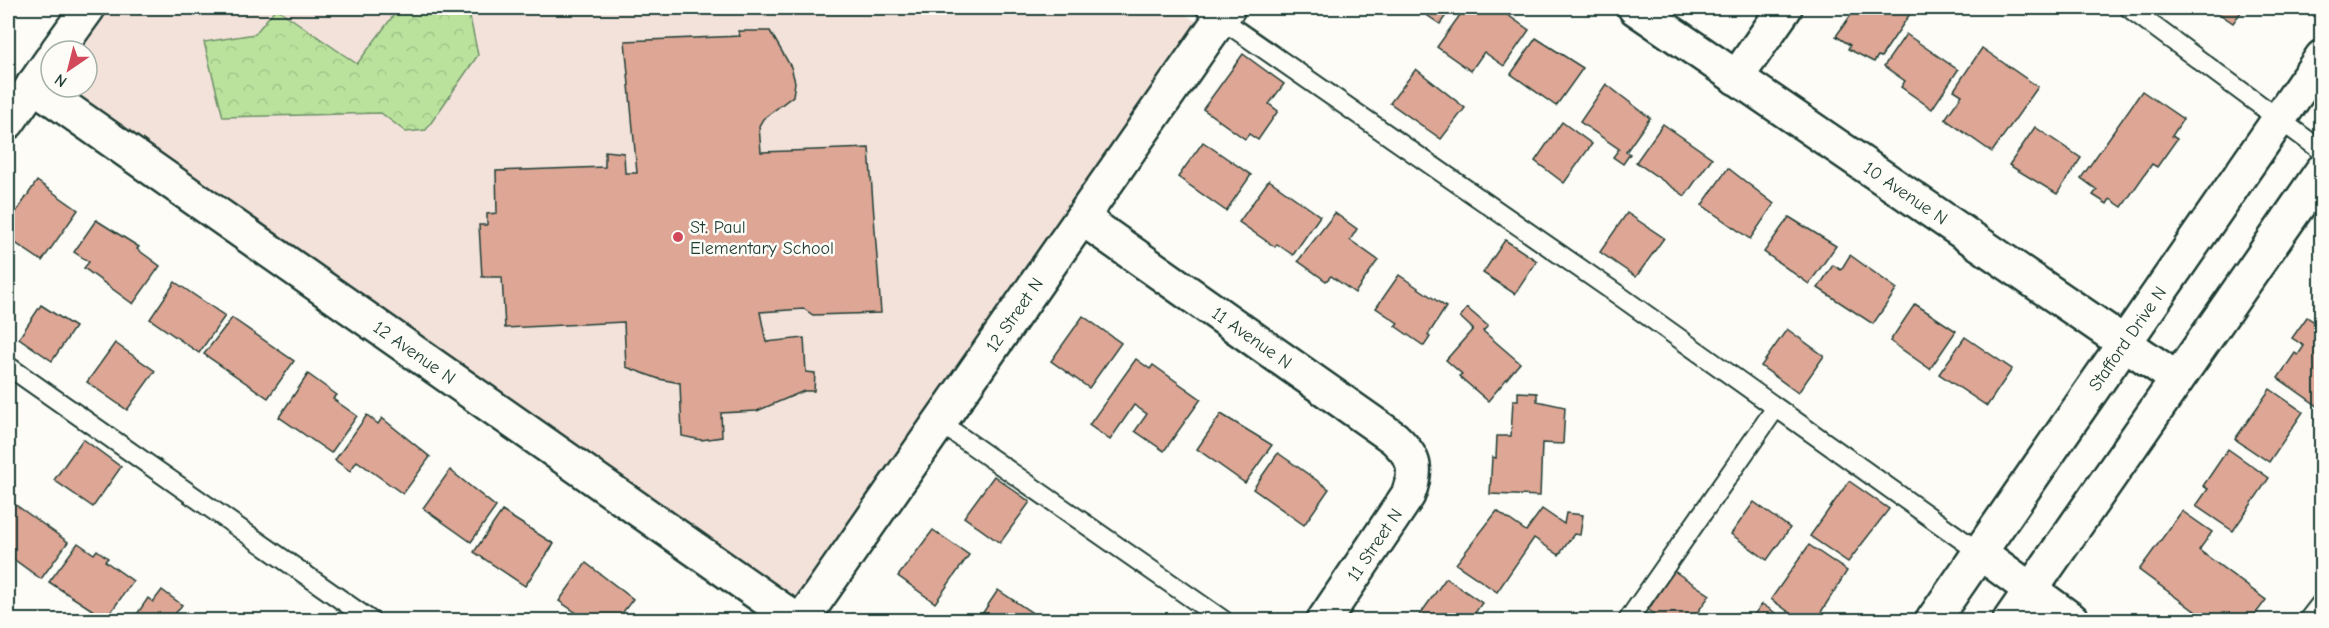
<svg xmlns="http://www.w3.org/2000/svg" width="2329" height="628" viewBox="0 0 2329 628" font-family="'Comic Neue',sans-serif">
  <defs>
    <pattern id="park-crowns" width="20" height="18" patternUnits="userSpaceOnUse" patternTransform="scale(1.5)"><rect width="20" height="18" fill="#bbe29d"/><path d="M2 6a3 3 0 1 1 6 0M12 15a3 3 0 1 1 6 0" fill="none" stroke="#a0c388"/></pattern>
  </defs>
  <rect width="100%" height="100%" fill="#fdfcf7"/>
  <filter id="ink" filterUnits="userSpaceOnUse"><feTurbulence type="fractalNoise" baseFrequency=".0167" numOctaves="2"/><feDisplacementMap in="SourceGraphic" scale="12" xChannelSelector="R" yChannelSelector="G"/><feConvolveMatrix kernelMatrix="1 2 1 2 8 2 1 2 1" color-interpolation-filters="sRGB"/></filter>
  <g filter="url(#ink)">
    <path fill="#f3e2da" d="M88,8H1176L1211,32L802,620L33,85L87,87V51H58Z"/>
    <path fill="url(#park-crowns)" stroke="#6d9068" stroke-width="1.5" d="M276,8L357,64L399,8H468L478,55L426,130L406,132L381,113L223,117L204,42L255,34Z"/>
    <g fill="#dda695" stroke="#1f3d34" stroke-width="1.5">
      <path d="M1416,8H1451L1440,24Z"/>
      <path d="M1465,8H1503L1502,11L1529,30L1504,66L1484,52L1471,71L1437,47Z"/>
      <path d="M1856,8H1914L1881,57L1878,56L1874,62L1848,49L1850,45L1836,36Z"/>
      <path d="M2211,8H2244L2233,23Z"/>
      <path d="M738,31H770L791,67L795,82L793,96L763,119L759,126L761,152L869,148L881,313L813,315L804,309L760,312L766,342L804,338L806,372L815,373L814,391H804L757,411L721,413L722,437L701,440L682,436L680,383L659,379L626,367L624,322L505,328L502,277H482L479,225H487V214L497,213L496,171L605,167V151L624,153L625,173H637L625,41L740,36Z"/>
      <path d="M1906,34L1958,70L1932,109L1901,87L1905,81L1884,66Z"/>
      <path d="M1536,38L1583,68L1556,106L1511,74Z"/>
      <path d="M1982,48L2038,87L1992,152L1945,119L1962,95L1954,90Z"/>
      <path d="M1243,54L1284,84L1269,104L1278,111L1258,140L1249,134L1245,139L1203,109Z"/>
      <path d="M1416,69L1465,108L1441,139L1390,103Z"/>
      <path d="M1606,84L1650,118L1626,152L1630,154L1623,164L1613,157L1619,149L1580,122Z"/>
      <path d="M2142,91L2183,119L2172,136L2177,139L2157,167L2152,164L2122,207L2110,199L2107,204L2093,195L2097,190L2081,178Z"/>
      <path d="M1562,122L1592,144L1564,183L1535,161Z"/>
      <path d="M1663,124L1712,158L1685,196L1636,162Z"/>
      <path d="M2035,127L2081,158L2057,194L2009,165Z"/>
      <path d="M1203,142L1251,175L1226,211L1178,177Z"/>
      <path d="M1728,168L1774,204L1750,239L1702,205Z"/>
      <path d="M1269,180L1320,216L1293,255L1277,244L1275,247L1239,222Z"/>
      <path d="M37,181L78,210L42,261L8,238V224Z"/>
      <path d="M1335,213L1357,229L1350,240L1378,260L1355,293L1331,276L1326,281L1298,261Z"/>
      <path d="M1627,213L1664,238L1636,277L1600,252Z"/>
      <path d="M1789,217L1836,246L1809,284L1764,252Z"/>
      <path d="M96,220L139,247L137,249L160,266L133,304L84,268L89,262L74,252Z"/>
      <path d="M1505,240L1537,261L1515,294L1483,273Z"/>
      <path d="M1850,255L1897,289L1873,324L1818,288L1833,265L1841,270Z"/>
      <path d="M1399,275L1446,307L1428,335L1430,337L1424,346L1395,326L1398,323L1376,308Z"/>
      <path d="M175,282L225,316L199,353L150,319Z"/>
      <path d="M2322,296V309L2315,305Z"/>
      <path d="M1915,304L1956,331L1930,369L1890,341Z"/>
      <path d="M41,305L75,327L52,361L19,338Z"/>
      <path d="M1467,308L1488,326L1483,331L1520,363L1488,401L1459,376L1462,374L1446,360L1473,329L1460,317Z"/>
      <path d="M1083,316L1121,343L1089,388L1051,361Z"/>
      <path d="M2307,317L2322,327V409L2278,378L2295,353L2298,355L2304,346L2292,338Z"/>
      <path d="M232,318L294,361L268,398L204,354Z"/>
      <path d="M1787,329L1824,356L1798,393L1761,366Z"/>
      <path d="M1965,337L2012,369L1987,406L1939,374Z"/>
      <path d="M115,343L155,371L127,410L87,382Z"/>
      <path d="M1136,359L1150,369L1153,365L1201,399L1164,451L1135,431L1147,414L1134,405L1110,440L1089,425Z"/>
      <path d="M308,374L337,395L333,399L357,416L331,453L279,417Z"/>
      <path d="M2270,389L2303,412L2269,462L2235,439Z"/>
      <path d="M1518,392L1537,393V401L1565,407L1563,444L1542,443L1540,496L1490,494L1492,457L1496,458L1497,436H1511L1513,400H1518Z"/>
      <path d="M1221,414L1272,445L1245,483L1197,449Z"/>
      <path d="M367,415L378,424L382,418L430,457L403,494L357,461L350,471L335,460Z"/>
      <path d="M83,439L121,467L93,507L54,480Z"/>
      <path d="M2228,449L2269,478L2233,531L2196,506L2208,489L2203,486Z"/>
      <path d="M1278,453L1329,489L1304,525L1253,489Z"/>
      <path d="M450,470L496,507L471,542L423,508Z"/>
      <path d="M994,476L1030,502L1000,543L964,517Z"/>
      <path d="M8,477L14,482L8,491Z"/>
      <path d="M1849,481L1889,509L1848,562L1810,536Z"/>
      <path d="M1754,502L1790,528L1767,560L1731,534Z"/>
      <path d="M13,503L68,542L41,579L8,555V511Z"/>
      <path d="M1542,509L1564,524L1566,513L1583,515L1580,535L1574,534L1559,555L1534,538L1497,592L1456,564L1497,511L1526,531Z"/>
      <path d="M502,511L554,544L525,586L474,552Z"/>
      <path d="M2182,511L2212,532L2199,550L2266,600L2251,620H2207L2139,570Z"/>
      <path d="M933,530L969,555L935,603L898,576Z"/>
      <path d="M78,543L94,554L97,550L108,558L105,561L133,581L106,619L49,582Z"/>
      <path d="M1809,545L1847,571L1816,620H1800L1771,599Z"/>
      <path d="M586,563L633,599L617,620H587L559,601Z"/>
      <path d="M1674,571L1710,595L1692,620H1664L1648,610Z"/>
      <path d="M1446,578L1482,603L1470,620H1416Z"/>
      <path d="M162,590L182,605L174,615L181,620H133L148,598L153,602Z"/>
      <path d="M998,590L1043,620H978Z"/>
      <path d="M1762,604L1786,620H1750Z"/>
      <path d="M647,613L658,620H642Z"/>
    </g>
    <g fill="none" stroke-linecap="round" stroke-linejoin="round">
      <defs>
        <g id="service">
          <path d="M1205,8L1617,294L1979,552"/>
          <path d="M2129,8L2322,151"/>
          <path d="M8,366L370,620"/>
          <path d="M939,422L1223,620"/>
          <path d="M1628,620L1775,409"/>
          <path d="M2308,620L2322,602"/>
        </g>
        <g id="minor">
          <path id="s1" d="M1635,8L2177,379"/>
          <path d="M57,51L88,8"/>
          <path d="M1736,78L1785,8"/>
          <path id="s2" d="M33,85L796,620"/>
          <path d="M8,122L51,60"/>
          <path id="s3" d="M1082,218L1394,438C1415,458 1418,468 1408,495L1324,620"/>
          <path d="M1979,552L2072,620"/>
          <path id="s4" d="M802,620L1228,8"/>
        </g>
        <g id="secondary">
          <path id="s5" d="M1933,620L2322,57"/>
          <path d="M2010,620L2322,171"/>
        </g>
      </defs>
      <use href="#service" stroke="#1f3d34" stroke-width="22"/>
      <use href="#minor" stroke="#1f3d34" stroke-width="38"/>
      <use href="#secondary" stroke="#1f3d34" stroke-width="38"/>
      <use href="#service" stroke="#fdfcf7" stroke-width="18"/>
      <use href="#minor" stroke="#fdfcf7" stroke-width="33"/>
      <use href="#secondary" stroke="#fdfcf7" stroke-width="33"/>
    </g>
  </g>
  <circle fill="#d1495b" stroke="#fdfcf7" stroke-width="2" cx="678" cy="237" r="6"/>
  <g text-anchor="middle" dominant-baseline="central" stroke-width="5" stroke-linejoin="round" paint-order="stroke">
    <g font-size="18" fill="#1f3d34" stroke="#fdfcf7">
      <text stroke="none"><textPath href="#s1" startOffset="328">10 Avenue N</textPath></text>
      <text stroke="none"><textPath href="#s4" startOffset="372">12 Street N</textPath></text>
      <text stroke="none"><textPath href="#s3" startOffset="208">11 Avenue N</textPath></text>
      <text stroke="none"><textPath href="#s5" startOffset="342">Stafford Drive N</textPath></text>
      <text stroke="none"><textPath href="#s2" startOffset="466">12 Avenue N</textPath></text>
      <text transform="translate(1375 545) rotate(-56)">11 Street N</text>
    </g>
    <g font-size="18" fill="#1f3d34" stroke="#fdfcf7" text-anchor="start">
      <text x="690" y="227">St. Paul<tspan x="690" dy="21">Elementary School</tspan></text>
    </g>
  </g>
  <rect width="2329" height="628" fill="none" stroke="#fdfcf7" stroke-width="30"/>
  <rect x="15" y="15" width="2299" height="598" fill="none" stroke="#1f3d34" stroke-width="2" filter="url(#ink)"/>
  <g transform="translate(69 69) rotate(215)"><circle r="28" fill="#fdfcf7" stroke="#a4b0a9" stroke-width="1.5"/>
  <path d="M0-4.5L10 22L0 15L-10 22Z" fill="#d1495b"/>
  <text y="-9" font-size="16" font-weight="bold" text-anchor="middle" fill="#1f3d34">N</text>
  </g>
</svg>
